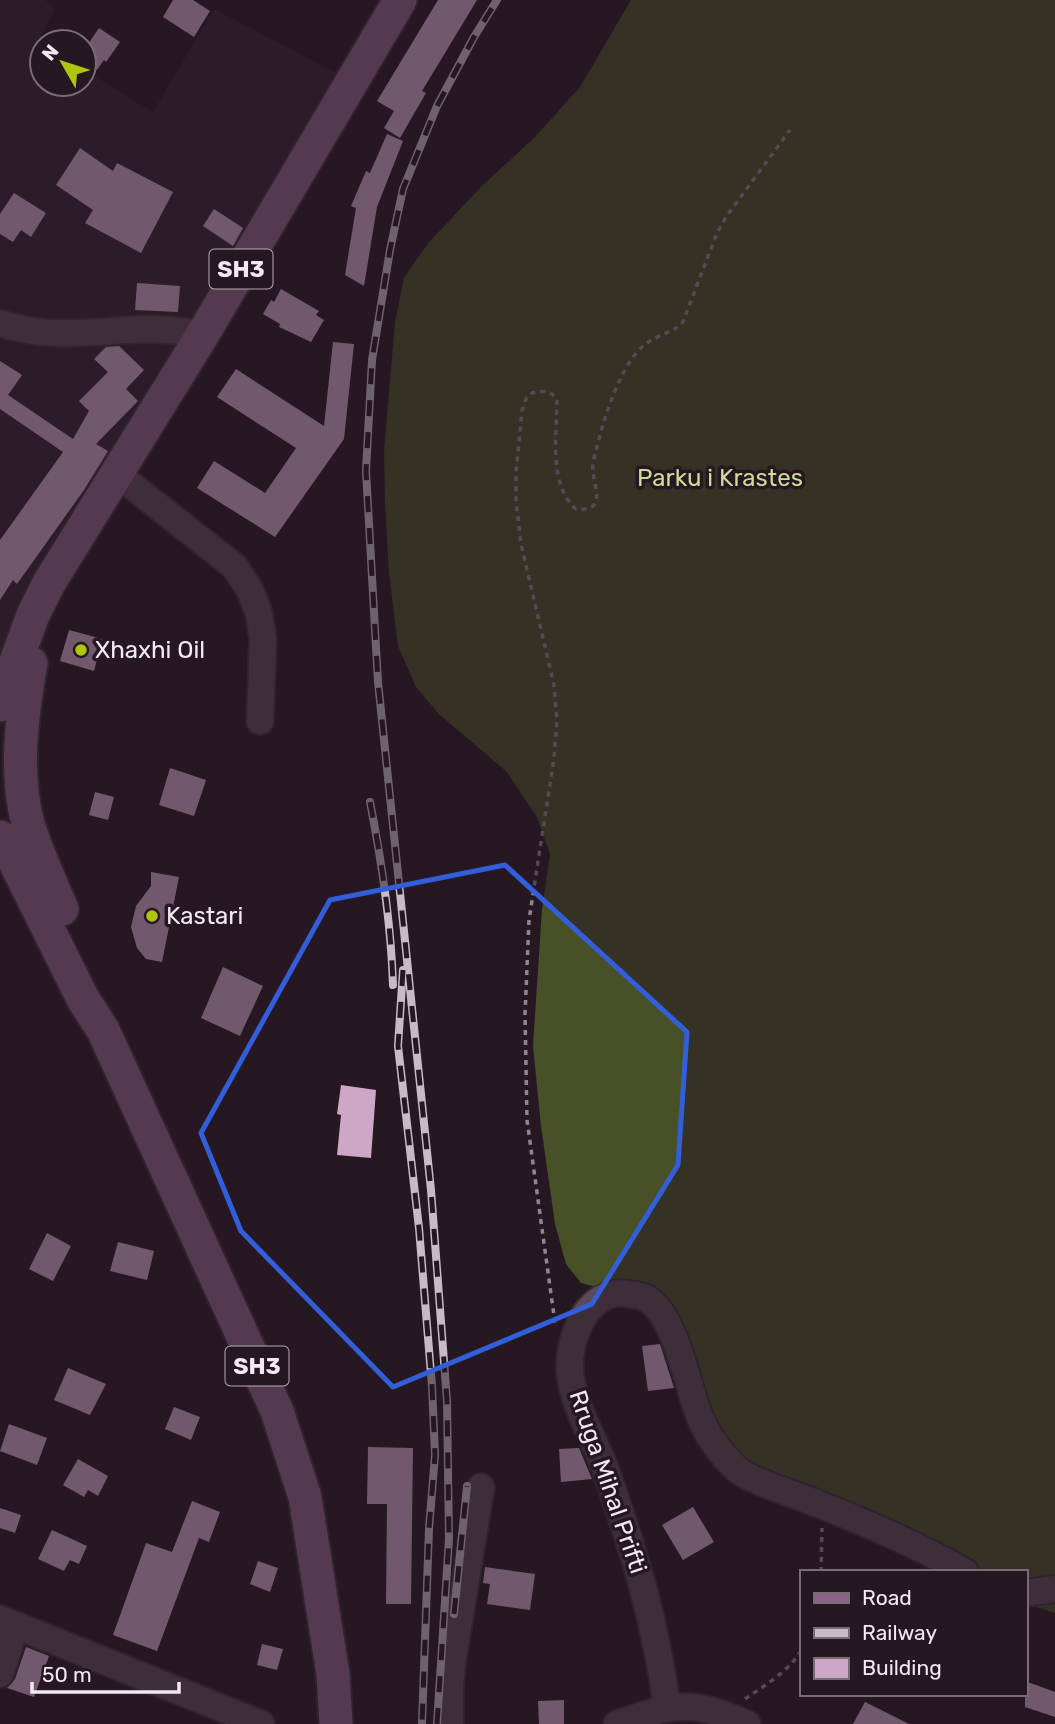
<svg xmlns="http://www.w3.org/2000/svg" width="1055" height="1724" viewBox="0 0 1055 1724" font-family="Rubik,sans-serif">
  <rect width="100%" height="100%" fill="#261823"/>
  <path fill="#332130" d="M0,0H45L55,9L38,42L42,44V84H84V70L153,112L214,9L342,76L0,658Z"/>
  <path fill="#485027" d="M631,0H1055V1613L1025,1603V1572H970L766,1481L718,1442L679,1322L600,1288L581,1283L566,1264L555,1224L541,1126L533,1046L542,909L550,854L537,817L507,772L439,714L416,687L398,646L389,573L385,502L384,452L395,322L404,278L429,242L483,185L535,137L580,87Z"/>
  <g fill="#cea7c7">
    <path d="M173,0H193L210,11L194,37L163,17Z"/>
    <path d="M438,0H477L422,91L426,93L400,138L384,128L394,111L377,101Z"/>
    <path d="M99,28L120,42L106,62L104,60L97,70L84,61V50Z"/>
    <path d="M387,134L403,141L377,207L364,286L345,275L356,208L351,206L366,171L370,173Z"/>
    <path d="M80,148L113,171L117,163L173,192L141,253L85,223L93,210L56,185Z"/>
    <path d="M14,193L46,213L31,237L21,230L13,242L0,234V214Z"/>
    <path d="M214,209L243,228L233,246L203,226Z"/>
    <path d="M137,283L180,286L178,312L135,310Z"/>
    <path d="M281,289L319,311L316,315L324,320L311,342L279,327L280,324L263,314L271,300L274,302Z"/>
    <path d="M333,342L354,344L344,439L275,537L197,488L214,461L265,493L296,448L217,397L236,369L324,426Z"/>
    <path d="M119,346L144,370L126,389L138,401L96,444L108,451L84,490L17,584L13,580L0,600V540L63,452L0,409V361L22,375L8,395L73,439L89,411L79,401L108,372L94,359L106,347Z"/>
    <path d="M69,630L102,639L94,671L60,661Z"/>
    <path d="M170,768L206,780L194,816L159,805Z"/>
    <path d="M95,792L114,797L108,820L89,815Z"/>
    <path d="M151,872L179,877L162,962L146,959L137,948L131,927L136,906L151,886Z"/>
    <path d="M223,967L263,986L240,1036L201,1018Z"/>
    <path d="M341,1085L376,1090L371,1158L337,1155L341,1115L337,1114Z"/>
    <path d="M47,1233L71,1246L53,1281L29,1269Z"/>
    <path d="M118,1242L154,1251L147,1280L110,1271Z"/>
    <path d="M660,1344L674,1388L648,1391L642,1346Z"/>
    <path d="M68,1368L106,1384L90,1415L54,1400Z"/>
    <path d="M174,1407L200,1417L191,1440L165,1429Z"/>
    <path d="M9,1424L47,1438L37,1465L0,1451Z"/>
    <path d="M368,1447L413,1448L411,1604H386L387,1504H367Z"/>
    <path d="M579,1448L592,1479L561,1482L559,1449Z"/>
    <path d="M78,1459L108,1476L98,1496L88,1490L84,1497L63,1485Z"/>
    <path d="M192,1501L220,1512L209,1542L199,1538L157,1651L113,1635L146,1543L172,1552Z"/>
    <path d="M693,1507L714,1542L683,1560L662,1525Z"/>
    <path d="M0,1508L21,1515L15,1533L0,1528Z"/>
    <path d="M52,1530L87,1546L79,1564L70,1560L64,1571L38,1559Z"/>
    <path d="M258,1561L278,1568L270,1592L250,1584Z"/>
    <path d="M485,1567L535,1574L530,1610L487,1604L490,1584L483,1583Z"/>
    <path d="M262,1644L283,1649L277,1670L257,1665Z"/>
    <path d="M26,1647L49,1656L34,1697L7,1688L15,1679Z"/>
    <path d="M1025,1681L1055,1692V1717L1025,1707Z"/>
    <path d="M564,1700V1724H539L538,1701Z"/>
    <path d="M865,1702L909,1724H853Z"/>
  </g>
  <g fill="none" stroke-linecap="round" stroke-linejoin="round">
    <defs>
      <g id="minor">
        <path d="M0,323C48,340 94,331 144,329C164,329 183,331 203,334"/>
        <path d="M117,474L234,566L250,590L259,614L263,639L260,721"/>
        <path d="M1025,1593L1055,1589"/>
        <path d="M0,1619L261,1724"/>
        <path d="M0,1674L16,1625"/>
        <path d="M667,1707C656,1623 634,1551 606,1471C595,1439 573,1407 570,1372C567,1339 588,1287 628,1294C632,1295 639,1295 644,1297C674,1311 686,1379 697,1409C705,1432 720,1454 738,1470C749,1480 799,1496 816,1503C867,1523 918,1545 965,1572"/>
        <path d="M450,1724V1686L453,1657L481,1487"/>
        <path d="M617,1724C675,1704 688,1698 747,1724"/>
      </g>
      <g id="major">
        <path d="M31,663C22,715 14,771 28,824C37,853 50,881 62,909"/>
        <path d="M0,705L33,615L49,583L203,334L400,0"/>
        <path d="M0,837L13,858L83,999L103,1030L277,1411L305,1497L333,1674L336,1724"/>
      </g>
    </defs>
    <use href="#minor" stroke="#3c323b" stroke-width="30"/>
    <use href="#major" stroke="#3c323b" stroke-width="37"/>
    <g stroke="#91868f" stroke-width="3.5" stroke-dasharray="5 5" stroke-linecap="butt">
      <path d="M555,1323L527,1120L525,1014L529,920L554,758L557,721L554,685L521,544L516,500V472L522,411L526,399L532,393C542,390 551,391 557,399C557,433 548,485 576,509C606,512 595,490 593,472C592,465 594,457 596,451C603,421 619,369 641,348C653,336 669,334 682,324L717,233L726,217L790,130"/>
      <path d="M821,1572L822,1528"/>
      <path d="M745,1699C765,1685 788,1672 801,1651"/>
    </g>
    <use href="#minor" stroke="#5b4b58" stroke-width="26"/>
    <use href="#major" stroke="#8d6287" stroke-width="33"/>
    <defs>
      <g id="rail">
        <path d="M370,802C382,863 391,923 393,985"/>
        <path d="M403,970L398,1046L419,1228L432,1386L435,1455L429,1529L422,1724"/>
        <path d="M454,1614L467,1486"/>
        <path d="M437,1724L449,1539L447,1401L431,1190L378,682L366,471L372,360L390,250L403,189L437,106L474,37L497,0"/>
      </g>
    </defs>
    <use href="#rail" stroke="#c6bcc4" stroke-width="8"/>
    <use href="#rail" stroke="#261823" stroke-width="5" stroke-dasharray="16" stroke-linecap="butt"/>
  </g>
  <path d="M0 0H1055V1724H0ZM505,865L687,1032L678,1165L592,1304L393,1387L241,1231L201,1133L330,900Z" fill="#261823" fill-opacity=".55" fill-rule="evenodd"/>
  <path fill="none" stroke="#325eda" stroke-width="5" stroke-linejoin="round" d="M505,865L687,1032L678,1165L592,1304L393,1387L241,1231L201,1133L330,900Z"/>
  <g fill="#adc60e" stroke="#261823" stroke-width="2.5">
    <circle cx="81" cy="650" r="7"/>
    <circle cx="152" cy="916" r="7"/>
  </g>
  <g text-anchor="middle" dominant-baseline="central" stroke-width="7" stroke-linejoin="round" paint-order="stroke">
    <g fill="#261823" stroke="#b6abb3" stroke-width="2">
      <rect x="209.5" y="249.5" width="63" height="39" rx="5"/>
      <rect x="225.5" y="1346.5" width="63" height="39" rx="5"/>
    </g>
    <g font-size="23" font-weight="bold" fill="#f3eaf1">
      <text x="241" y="269">SH3</text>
      <text x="257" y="1366">SH3</text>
    </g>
    <g font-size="24" fill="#cddc96" stroke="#261823">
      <text x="720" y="478">Parku i Krastes</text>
    </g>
    <g font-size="24" fill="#f3eaf1" stroke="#261823" text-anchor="start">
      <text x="95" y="650">Xhaxhi Oil</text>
      <text x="166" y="916">Kastari</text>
    </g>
    <g font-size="24" fill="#f3eaf1" stroke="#261823">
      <text transform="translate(608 1482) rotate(71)">Rruga Mihal Prifti</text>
    </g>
  </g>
  <rect x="800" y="1570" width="228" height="126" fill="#261823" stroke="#786c75" stroke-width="2"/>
  <rect x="814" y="1593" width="35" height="10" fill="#8d6287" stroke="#786c75" stroke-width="2"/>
  <text x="862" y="1605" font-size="21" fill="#f3eaf1">Road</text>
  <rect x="814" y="1628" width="35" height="10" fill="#c6bcc4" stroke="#786c75" stroke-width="2"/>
  <text x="862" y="1640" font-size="21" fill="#f3eaf1">Railway</text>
  <rect x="814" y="1658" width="35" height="21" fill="#cea7c7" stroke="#786c75" stroke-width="2"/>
  <text x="862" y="1675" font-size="21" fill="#f3eaf1">Building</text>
  <g transform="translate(63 63) rotate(309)"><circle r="33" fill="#261823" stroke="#786c75" stroke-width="2"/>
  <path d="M0-5L12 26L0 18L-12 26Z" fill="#adc60e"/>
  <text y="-10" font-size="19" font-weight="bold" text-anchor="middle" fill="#f3eaf1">N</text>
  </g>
  <path d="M32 1682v10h147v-10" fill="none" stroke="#f3eaf1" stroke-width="3.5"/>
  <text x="42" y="1682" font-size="21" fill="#f3eaf1" stroke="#261823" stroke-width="5" paint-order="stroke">50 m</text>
</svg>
